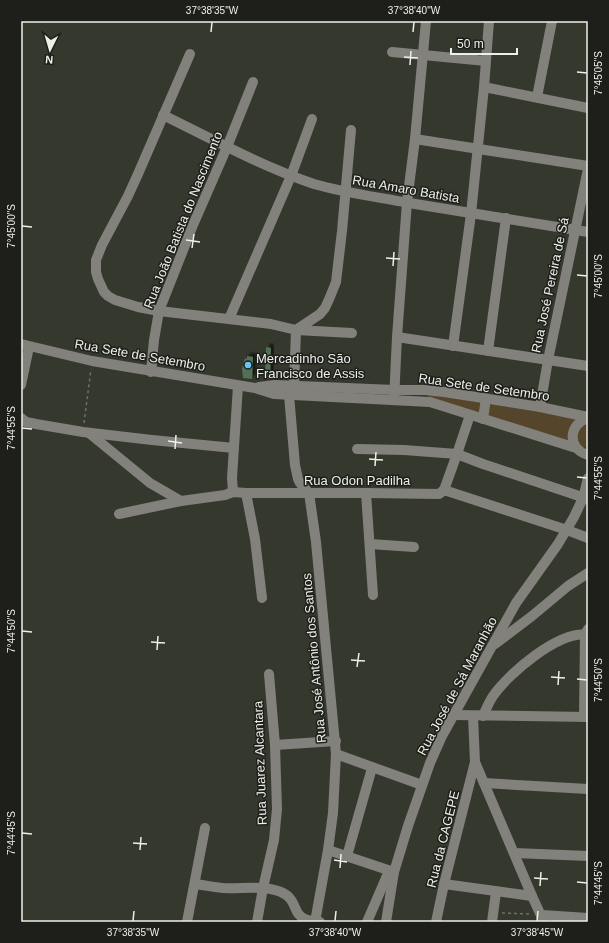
<svg xmlns="http://www.w3.org/2000/svg" width="609" height="943" viewBox="0 0 609 943" font-family="Arial,sans-serif">
  <defs>
    <filter id="shadow"><feDropShadow dx="3.5" dy="-3.5" stdDeviation="1" flood-color="#0009"/></filter>
  </defs>
  <rect width="100%" height="100%" fill="#35392d"/>
  <path fill="#55452b" d="M428,394L588,420V444L584,448L428,398Z"/>
  <g fill="#537054" filter="url(#shadow)">
    <path d="M266,347L271,348L270,379H265Z"/>
    <path d="M247,356L253,357L252,379L243,378L242,369L245,358L247,359Z"/>
  </g>
  <g fill="none" stroke-linecap="round" stroke-linejoin="round">
    <g stroke="#6d7166" stroke-width="1.5" stroke-dasharray="3 3" stroke-linecap="butt">
      <path d="M84,423L91,369"/>
      <path d="M502,913L530,914"/>
    </g>
    <g stroke="#82817b" stroke-width="10">
      <path d="M392,52L486,61"/>
      <path d="M190,54L138,174L128,196L102,245L96,260V272L98,279L104,292L108,296L115,300L138,307L159,311L271,324L296,330L352,333"/>
      <path d="M484,87L588,108"/>
      <path d="M537,97L552,21"/>
      <path d="M163,115C212,139 263,167 314,184C345,193 378,197 409,203C469,213 528,222 588,232"/>
      <path d="M415,139L588,166"/>
      <path d="M229,319L291,176L312,119"/>
      <path d="M397,337L588,366"/>
      <path d="M21,344L92,361L255,388L274,394L430,402L576,448"/>
      <path d="M453,346L471,214L484,87L489,21"/>
      <path d="M488,351L506,218"/>
      <path d="M151,372L154,340L159,311L193,225L227,147L253,82"/>
      <path d="M21,385L29,347"/>
      <path d="M294,386L296,330L320,314L325,308L330,297L336,282L342,231L351,130"/>
      <path d="M259,387L275,385L395,390H425L444,392L540,407L588,417"/>
      <path d="M289,395L295,465L298,479L300,483L309,493L316,542L336,754L333,813L328,850L315,922"/>
      <path d="M394,400L397,337L407,202L415,139L426,21"/>
      <path d="M540,407L548,360L588,169"/>
      <path d="M21,418L26,422L36,424L83,432L152,440L234,448"/>
      <path d="M588,418C568,424 567,449 588,455"/>
      <path d="M483,419L486,398"/>
      <path d="M89,433L150,483L181,501"/>
      <path d="M357,449L404,450L457,454L483,464L588,499"/>
      <path d="M444,490L457,454L470,415"/>
      <path d="M233,492L232,478L238,386"/>
      <path d="M246,493L255,539L262,598"/>
      <path d="M366,493L373,595"/>
      <path d="M119,514L181,501L225,495L233,492L246,493H366L439,494L444,490L567,530L588,538"/>
      <path d="M370,544L414,547"/>
      <path d="M495,644L532,616L568,586L588,573"/>
      <path d="M454,715L588,717"/>
      <path d="M473,716L475,762L532,896L544,922"/>
      <path d="M483,716C486,709 489,702 493,696C508,674 559,630 588,635"/>
      <path d="M584,717L585,634L588,629"/>
      <path d="M275,745L336,741"/>
      <path d="M336,754L422,785"/>
      <path d="M484,783L588,789"/>
      <path d="M328,850L394,872"/>
      <path d="M514,853L588,856"/>
      <path d="M347,856L372,768"/>
      <path d="M195,884C204,885 213,887 223,888C242,889 263,885 281,892C298,899 292,914 305,919C309,921 315,921 320,922"/>
      <path d="M444,884L532,896"/>
      <path d="M542,915L588,918"/>
      <path d="M187,922L205,828"/>
      <path d="M257,922L263,888L274,840L277,809L275,745L269,674"/>
      <path d="M367,922L389,871"/>
      <path d="M386,922L394,872L408,826L430,763L442,736L516,603L558,544L574,517L583,498L588,478"/>
      <path d="M436,922L444,884L475,762"/>
      <path d="M492,922L496,892"/>
    </g>
  </g>
  <path fill="none" stroke="#edefe8" stroke-width="1.5" d="M211,32L212,22M413,32L414,22M404,57L418,58M410,65L411,51M577,72L587,73M22,226L32,227M186,240L200,242M192,248L194,234M386,258L400,259M393,266L394,252M577,275L587,276M22,428L32,429M168,441L182,443M175,449L176,435M369,459L383,460M375,466L376,452M577,477L587,478M22,631L32,632M151,642L165,643M157,650L158,636M351,660L365,661M357,667L359,653M551,677L565,678M577,679L587,680M558,685L559,671M22,833L32,834M133,843L147,844M140,850L141,837M334,860L347,862M340,868L341,854M534,878L548,879M577,882L587,883M540,886L541,872M133,921L134,911M335,921L336,911M537,921L538,911"/>
  <circle fill="#6ec2f3" stroke="#1e1f1a" stroke-width="1.5" cx="248" cy="365" r="4"/>
  <g text-anchor="middle" dominant-baseline="central" stroke-width="3" stroke-linejoin="round" paint-order="stroke">
    <g font-size="13" fill="#edefe8" stroke="#1e1f1a">
      <text transform="translate(406 189) rotate(10)">Rua Amaro Batista</text>
      <text transform="translate(183 220) rotate(-68)">Rua João Batista do Nascimento</text>
      <text transform="translate(550 285) rotate(-78)">Rua José Pereira de Sá</text>
      <text transform="translate(140 355) rotate(10)">Rua Sete de Setembro</text>
      <text transform="translate(484 387) rotate(8)">Rua Sete de Setembro</text>
      <text x="357" y="480">Rua Odon Padilha</text>
      <text transform="translate(314 658) rotate(-95)">Rua José Antônio dos Santos</text>
      <text transform="translate(457 686) rotate(-62)">Rua José de Sá Maranhão</text>
      <text transform="translate(260 763) rotate(-92)">Rua Juarez Alcantara</text>
      <text transform="translate(443 839) rotate(-76)">Rua da CAGEPE</text>
    </g>
    <g font-size="13" fill="#edefe8" stroke="#1e1f1a" text-anchor="start">
      <text x="256" y="358">Mercadinho São<tspan x="256" dy="15">Francisco de Assis</tspan></text>
    </g>
  </g>
  <rect width="609" height="943" fill="none" stroke="#1e1f1a" stroke-width="44"/>
  <g transform="translate(50 50) rotate(185)" stroke="#1e1f1a" stroke-width="3" paint-order="stroke">
  <path d="M0-3L7 15L0 10L-7 15Z" fill="#edefe8"/>
  <text y="-6" font-size="11" font-weight="bold" text-anchor="middle" fill="#edefe8">N</text>
  </g>
  <path d="M451 48v6h66v-6" fill="none" stroke="#edefe8" stroke-width="2"/>
  <text x="457" y="48" font-size="12" fill="#edefe8" stroke="#1e1f1a" stroke-width="3" paint-order="stroke">50 m</text>
  <rect x="22" y="22" width="565" height="899" fill="none" stroke="#edefe8" stroke-width="1.5"/>
  <g font-size="10" text-anchor="middle" fill="#edefe8">
    <text x="212" y="14">37°38'35"W</text>
    <text x="414" y="14">37°38'40"W</text>
    <text transform="translate(598 73) rotate(-90)" y="4">7°45'05"S</text>
    <text transform="translate(11 226) rotate(-90)" y="4">7°45'00"S</text>
    <text transform="translate(598 276) rotate(-90)" y="4">7°45'00"S</text>
    <text transform="translate(11 428) rotate(-90)" y="4">7°44'55"S</text>
    <text transform="translate(598 478) rotate(-90)" y="4">7°44'55"S</text>
    <text transform="translate(11 631) rotate(-90)" y="4">7°44'50"S</text>
    <text transform="translate(598 680) rotate(-90)" y="4">7°44'50"S</text>
    <text transform="translate(11 833) rotate(-90)" y="4">7°44'45"S</text>
    <text transform="translate(598 883) rotate(-90)" y="4">7°44'45"S</text>
    <text x="133" y="936">37°38'35"W</text>
    <text x="335" y="936">37°38'40"W</text>
    <text x="537" y="936">37°38'45"W</text>
  </g>
</svg>
